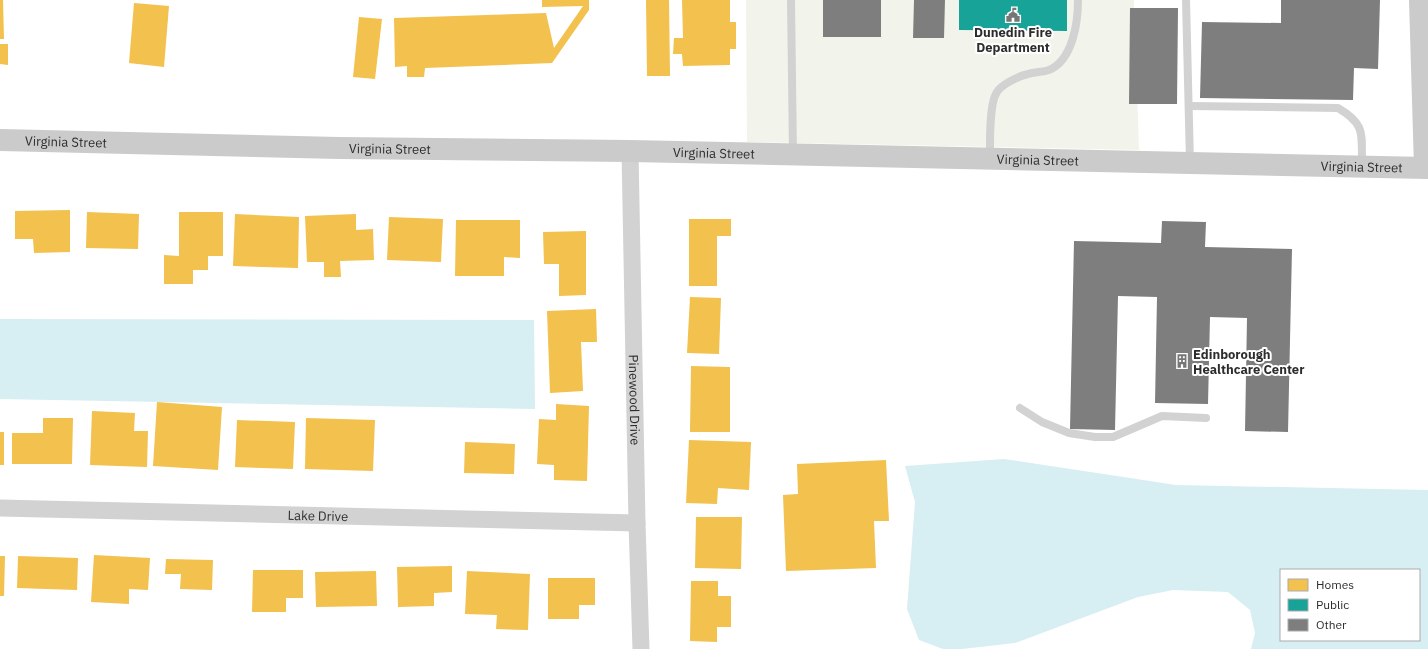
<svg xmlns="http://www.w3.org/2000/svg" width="1428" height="649" viewBox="0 0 1428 649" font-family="'IBM Plex Sans',sans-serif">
  <rect width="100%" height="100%" fill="#fff"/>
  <path fill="#f2f4eb" d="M746,0H1134L1139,150L747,142Z"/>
  <g fill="#d7eef2" fill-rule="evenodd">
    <path d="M0,319L534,320L535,409L0,399Z"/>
    <path d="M1004,459L1176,485L1428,490V649H1251L1255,633L1250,610L1228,592L1173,590L1138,597L1015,643L962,649H943L919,640L907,609L915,502L905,466ZM1281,570H1419V640H1281Z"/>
  </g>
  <g fill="#f2c14e">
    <path d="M0,0H3L4,39H0Z"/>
    <path d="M542,0H589V10L552,63L425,68L424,77H407V66L395,67L394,18L546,13L554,48L583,6L542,7Z"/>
    <path d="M646,0H669L670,76H647Z"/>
    <path d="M682,0H730V22H736V49H730V65L683,66L682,54H673L674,38H683Z"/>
    <path d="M134,3L169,6L164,67L129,63Z"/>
    <path d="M359,17L382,19L375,79L353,77Z"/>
    <path d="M0,44H8V65L0,64Z"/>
    <path d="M70,210V252L34,253L33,239H15V211Z"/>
    <path d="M87,212L139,214L138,249L86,248Z"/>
    <path d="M179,212H223V256H208V270H193V284H164V255L179,256Z"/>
    <path d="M235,214L299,217L298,268L233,266Z"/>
    <path d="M356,214V230L373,229L374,260L340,261L341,277H324V262H307L305,216Z"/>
    <path d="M389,217L443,219L441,262L387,260Z"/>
    <path d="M689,219H731V236H717V286H689Z"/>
    <path d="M456,220H520V258L504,257V276H455Z"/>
    <path d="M586,231V295L559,296V264H544L543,232Z"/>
    <path d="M690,297L721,298L719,354L687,353Z"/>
    <path d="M596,309L597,342H581L583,391L550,393L547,311Z"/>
    <path d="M691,366L730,367V432H690Z"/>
    <path d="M157,402L222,407L218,470L153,466Z"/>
    <path d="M556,404L589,406L587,481L554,480V465L537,464L539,419L556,420Z"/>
    <path d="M92,411L135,413L134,431H148L147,467L90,465Z"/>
    <path d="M43,418H73L72,464H12V433H43Z"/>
    <path d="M306,418L375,420L373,471L305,469Z"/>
    <path d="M237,420L295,422L293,469L235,467Z"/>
    <rect x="0" y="432" width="4" height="33"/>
    <path d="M689,440L751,442L749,490L718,488L717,504L686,503Z"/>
    <path d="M465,442L515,444L514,474L464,473Z"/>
    <path d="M886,460L889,521H874L876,568L786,571L783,495L798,494L797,464Z"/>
    <path d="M696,517H742L741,569L695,568Z"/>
    <path d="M94,555L150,558L148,590L129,589V604L91,602Z"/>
    <path d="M0,556H5L4,596H0Z"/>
    <path d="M18,556L78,558L77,590L17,588Z"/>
    <path d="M166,559L213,560L212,590L180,589L181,574H165Z"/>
    <path d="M452,566V592L434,593V606L398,607L397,567Z"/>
    <path d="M253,570H303V598H286V612H252Z"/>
    <path d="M376,571L377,606L316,607L315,572Z"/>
    <path d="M467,571L530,574L528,630L496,629L497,615L465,614Z"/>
    <path d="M548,578H595V605H579V619H548Z"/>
    <path d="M691,581H718V596H731V627H717V642L690,641Z"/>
  </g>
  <path fill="#17a398" d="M959,0H1067V31L959,30Z"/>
  <g fill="#7e7e7e">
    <rect x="823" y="0" width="58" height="37"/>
    <path d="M914,0H945L944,38H913Z"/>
    <path d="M1281,0H1380L1378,69L1354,68L1353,100L1200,98L1202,22L1281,23Z"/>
    <path d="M1130,8H1178L1177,104H1129Z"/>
    <path d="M1162,221L1206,222L1205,247L1292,249L1288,432L1245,431L1247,318L1210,317L1208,404L1155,403L1157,297L1118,296L1115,430L1070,429L1074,241L1161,243Z"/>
  </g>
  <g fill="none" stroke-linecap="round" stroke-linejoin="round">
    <g stroke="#d2d2d2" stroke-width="8">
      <path d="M791,0L793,155"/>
      <path d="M1186,0L1190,162"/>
      <path d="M1189,106L1338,108C1367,125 1361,135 1362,165"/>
      <path d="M990,158C990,143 989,103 997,92C1002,84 1019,76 1028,74C1035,72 1043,72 1049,70C1073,60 1078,22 1078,0"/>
      <path d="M1020,408L1042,422L1069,433L1095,437H1113L1162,416L1206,418"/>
    </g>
    <g stroke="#d2d2d2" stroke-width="17">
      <path id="s1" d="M630,151L637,523L641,649"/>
      <path id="s2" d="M0,508L637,523"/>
    </g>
    <g stroke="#cbcbcb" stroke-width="22">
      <path d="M1420,0L1425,168"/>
      <path id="s3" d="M0,140L339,148L630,151L1428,168"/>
    </g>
  </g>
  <defs>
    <symbol id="civic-bare" viewBox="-9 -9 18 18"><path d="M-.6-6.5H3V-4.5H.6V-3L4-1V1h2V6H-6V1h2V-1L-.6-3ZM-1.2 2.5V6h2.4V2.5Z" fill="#767676" stroke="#fff" stroke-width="2.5" paint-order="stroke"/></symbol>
    <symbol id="building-bare" viewBox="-9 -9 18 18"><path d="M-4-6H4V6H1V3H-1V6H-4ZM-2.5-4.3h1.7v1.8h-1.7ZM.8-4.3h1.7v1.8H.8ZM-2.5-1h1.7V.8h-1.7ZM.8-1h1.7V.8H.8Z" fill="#767676" stroke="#fff" stroke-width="2.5" paint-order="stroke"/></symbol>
  </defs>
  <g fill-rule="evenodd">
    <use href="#civic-bare" x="1003" y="5" width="20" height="20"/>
    <use href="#building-bare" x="1172" y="351" width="20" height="20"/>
  </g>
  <g text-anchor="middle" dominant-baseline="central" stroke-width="4" stroke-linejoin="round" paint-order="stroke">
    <g font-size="13" font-weight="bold" fill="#2d2d2d" stroke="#fff">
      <text x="1013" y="32">Dunedin Fire<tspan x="1013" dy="15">Department</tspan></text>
      <text x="1193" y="354" text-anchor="start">Edinborough<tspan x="1193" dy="15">Healthcare Center</tspan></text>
    </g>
    <g font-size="13" fill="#2d2d2d" stroke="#fff">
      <text stroke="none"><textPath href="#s3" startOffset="66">Virginia Street</textPath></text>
      <text stroke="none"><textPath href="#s3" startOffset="390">Virginia Street</textPath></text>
      <text stroke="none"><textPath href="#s3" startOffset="714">Virginia Street</textPath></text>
      <text stroke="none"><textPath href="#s3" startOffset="1038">Virginia Street</textPath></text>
      <text stroke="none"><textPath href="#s3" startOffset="1362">Virginia Street</textPath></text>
      <text stroke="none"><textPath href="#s1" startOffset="249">Pinewood Drive</textPath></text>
      <text stroke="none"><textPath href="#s2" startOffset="318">Lake Drive</textPath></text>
    </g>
  </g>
  <rect x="1280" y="569" width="140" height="72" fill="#ffffff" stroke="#ababab"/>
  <rect x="1288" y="579" width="20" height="12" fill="#f2c14e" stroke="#ababab"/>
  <text x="1316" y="589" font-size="12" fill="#2d2d2d">Homes</text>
  <rect x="1288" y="599" width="20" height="12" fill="#17a398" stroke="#ababab"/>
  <text x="1316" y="609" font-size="12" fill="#2d2d2d">Public</text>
  <rect x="1288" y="619" width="20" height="12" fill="#7e7e7e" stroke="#ababab"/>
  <text x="1316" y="629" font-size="12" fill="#2d2d2d">Other</text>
</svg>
